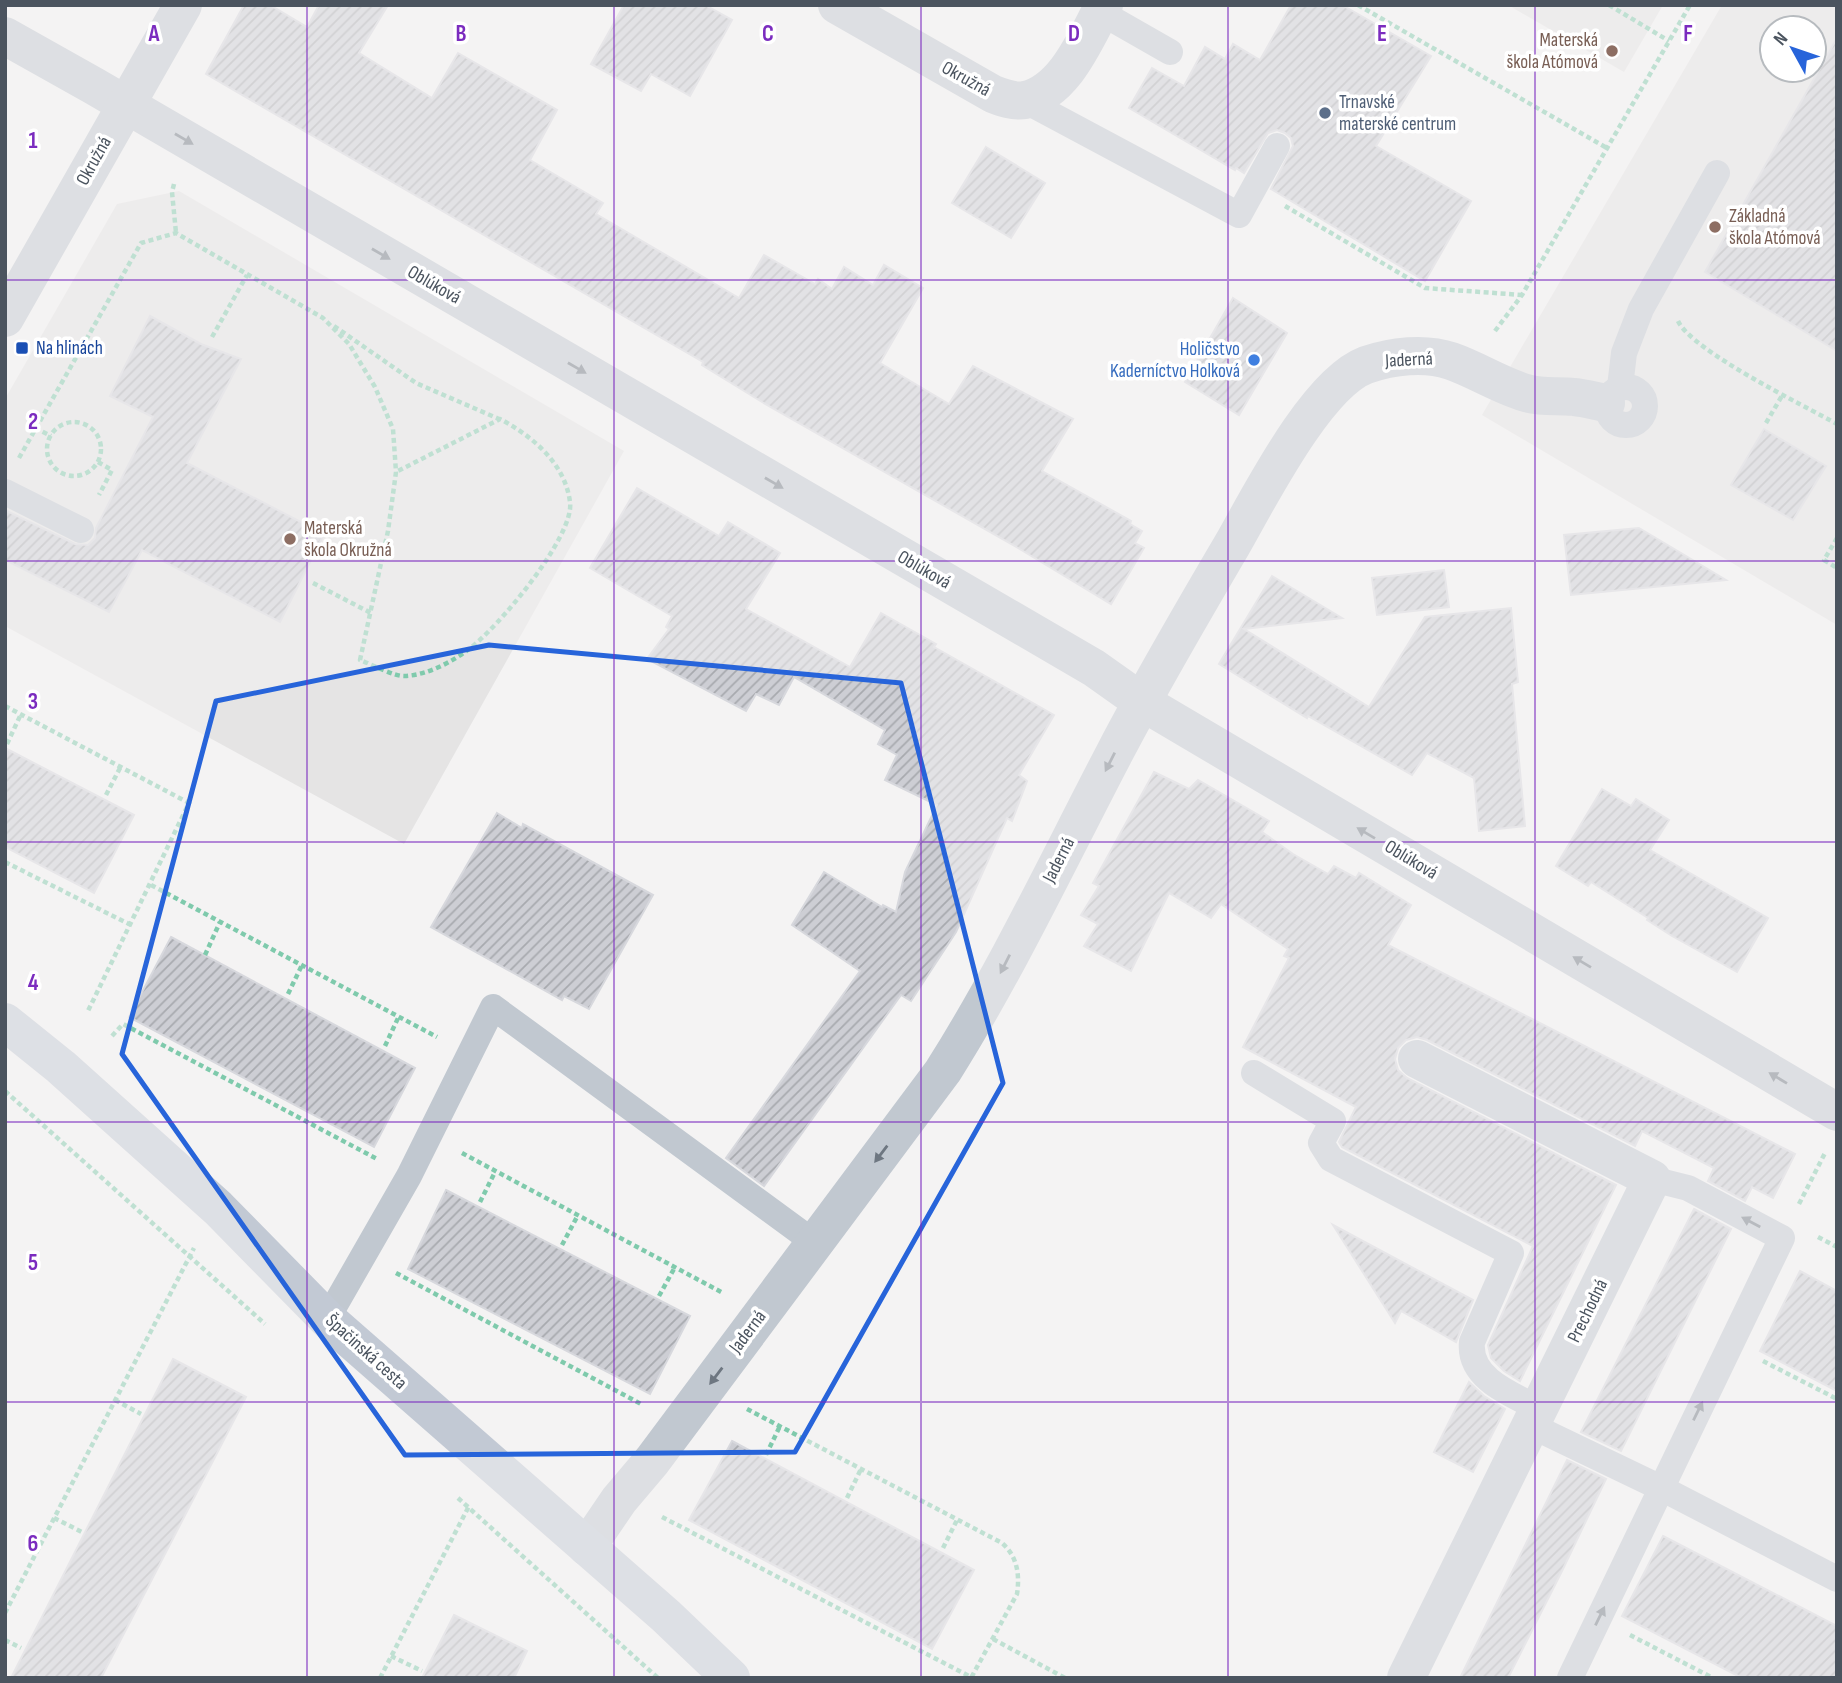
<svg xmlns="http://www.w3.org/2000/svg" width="1842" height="1683" viewBox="0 0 1842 1683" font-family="'Sofia Sans Condensed',sans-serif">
  <defs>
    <pattern id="building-hatch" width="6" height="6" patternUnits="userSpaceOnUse" patternTransform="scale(1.75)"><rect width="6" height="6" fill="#cdced4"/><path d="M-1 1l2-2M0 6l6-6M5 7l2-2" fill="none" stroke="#a8aaaf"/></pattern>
  </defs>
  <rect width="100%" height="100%" fill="#f4f3f3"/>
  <g fill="#e5e4e4" fill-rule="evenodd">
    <path d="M1508,5H1663L1624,72Z"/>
    <path d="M1722,5H1837V625L1482,415ZM1772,28H1814V70H1772Z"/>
    <path d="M179,191L624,451L404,844L5,626V399L117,204Z"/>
  </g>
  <g fill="url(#building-hatch)" stroke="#d7d8dd" stroke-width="2">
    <path d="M244,5H270L307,27L319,5H388L359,53L432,98L458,53L557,110L530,160L603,203L596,214L739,298L764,255L815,284L818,279L832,289L844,267L873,285L884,265L923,288L880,363L949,404L973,366L1073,419L1042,471L1131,521L1130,524L1142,531L1135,543L1144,548L1111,604L1018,548L762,402L702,365L703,362L206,74Z"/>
    <path d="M624,5H705L732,20L690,96L651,74L641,91L591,64Z"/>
    <path d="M1291,5H1342L1431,56L1376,146L1471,201L1425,281L1271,189L1293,146L1291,138L1285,133L1277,130L1268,133L1244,173L1236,168L1235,170L1129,108L1152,68L1184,86L1205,47L1225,59L1233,44L1260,60Z"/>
    <path d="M1837,38V351L1705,272Z"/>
    <path d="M986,147L1045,183L1011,238L952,203Z"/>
    <path d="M1233,298L1287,333L1239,415L1185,382Z"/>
    <path d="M150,316L201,344L241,359L187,463L324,534L280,622L142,550L109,612L5,560V510L75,544L88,545L95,538L96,528L153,417L110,396Z"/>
    <path d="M1764,429L1826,466L1793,520L1731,485Z"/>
    <path d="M637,488L719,536L728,522L780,553L746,609L850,667L881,613L936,644L934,647L1054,715L1019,775L1027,781L1012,821L1007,818L956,932L911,1001L901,995L764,1186L726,1158L860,971L792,925L824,872L882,907L883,905L896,912L905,872L937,805L885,780L897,755L878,744L885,730L794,677L779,705L756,694L746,711L647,659L669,629L666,627L672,616L590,568Z"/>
    <path d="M1639,528L1676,550L1726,580L1571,595L1564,535Z"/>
    <path d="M1444,570L1449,607L1377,615L1372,578Z"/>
    <path d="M1272,576L1342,618L1244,629L1369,707L1425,617L1511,608L1518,682L1512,684L1525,826L1479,831L1474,778L1427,753L1412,775L1308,716L1307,718L1219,664Z"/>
    <path d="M5,748L134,815L94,893L5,847Z"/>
    <path d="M1154,772L1189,789L1198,780L1269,821L1262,832L1293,854L1328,874L1334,866L1356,878L1359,873L1411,905L1388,945L1795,1154L1773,1198L1752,1187L1745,1201L1708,1181L1714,1168L1642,1131L1635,1146L1427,1040L1417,1037L1406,1040L1398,1048L1395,1059L1398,1070L1407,1078L1616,1185L1520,1381L1504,1371L1491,1358L1488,1345L1533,1246L1342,1147L1339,1142L1356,1107L1243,1047L1289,958L1284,956L1288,949L1221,904L1211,918L1169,893L1131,971L1084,946L1098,924L1081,915L1099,886L1093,883Z"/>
    <path d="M1602,789L1631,806L1636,799L1669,820L1650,850L1768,918L1737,972L1672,936L1647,920L1648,918L1591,882L1588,886L1556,866Z"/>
    <path d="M497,813L522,828L523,824L653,895L589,1009L564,996L562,1000L431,927Z"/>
    <path d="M171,937L415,1068L374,1147L129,1017Z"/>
    <path d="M446,1190L690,1316L650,1394L408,1269Z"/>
    <path d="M1694,1209L1731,1229L1621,1451L1581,1432Z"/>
    <path d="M1333,1225L1473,1300L1456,1342L1401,1311L1395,1323Z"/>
    <path d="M1800,1271L1837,1291V1391L1760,1351Z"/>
    <path d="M173,1359L246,1397L101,1678H11Z"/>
    <path d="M1469,1382L1484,1396L1505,1409L1473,1472L1434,1452Z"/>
    <path d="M732,1441L974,1570L932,1649L689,1520Z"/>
    <path d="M1567,1460L1606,1479L1562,1571L1508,1678H1460Z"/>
    <path d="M1663,1536L1837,1626V1678H1742L1622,1616Z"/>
    <path d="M454,1615L527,1651L514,1678H422Z"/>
  </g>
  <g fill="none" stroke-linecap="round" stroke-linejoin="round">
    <g stroke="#7fcaac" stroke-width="4.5" stroke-dasharray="5 3.5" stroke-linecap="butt">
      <path d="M1358,5L1607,148"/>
      <path d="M1609,5L1669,41"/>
      <path d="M174,184L172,192L176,233"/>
      <path d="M1285,206L1425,288L1522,295"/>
      <path d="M1678,321C1692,351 1803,405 1837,424"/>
      <path d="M334,326L416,383L499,419"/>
      <path d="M1495,331L1522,295L1690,5"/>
      <path d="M212,337L247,275"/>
      <circle cx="74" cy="449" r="27"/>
      <path d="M1766,423L1783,394"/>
      <path d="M35,428L51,436"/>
      <path d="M19,458L141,243L176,233L323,318L349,344L375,387L393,429L396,472L388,531L360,660C371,664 395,677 405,676C427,675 452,662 469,649C497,629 575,536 570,502C565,463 532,436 500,419L396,472"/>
      <path d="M98,462L112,470L99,495"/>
      <path d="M1837,538L1824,560L1837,568"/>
      <path d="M313,583L371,613"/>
      <path d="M5,706L189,803L87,1013"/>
      <path d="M7,744L21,714"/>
      <path d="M106,795L121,766"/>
      <path d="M5,862L131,925"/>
      <path d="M151,885L437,1037"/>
      <path d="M205,955L220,922"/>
      <path d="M288,994L302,965"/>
      <path d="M112,1036L123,1024L377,1159"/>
      <path d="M385,1046L399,1016"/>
      <path d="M5,1091L265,1324"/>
      <path d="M462,1153L723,1293"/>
      <path d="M480,1202L495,1172"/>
      <path d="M1799,1204L1825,1153"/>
      <path d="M1818,1237L1837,1247"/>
      <path d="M562,1245L578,1215"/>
      <path d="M396,1273L641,1404"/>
      <path d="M659,1296L675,1267"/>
      <path d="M1763,1361L1837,1399"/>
      <path d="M115,1400L141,1414"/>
      <path d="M747,1409L1002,1543C1017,1556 1020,1574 1017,1594L971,1678"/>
      <path d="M766,1455L780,1426"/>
      <path d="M458,1498L658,1678"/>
      <path d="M847,1498L861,1469"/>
      <path d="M662,1517L971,1677"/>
      <path d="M54,1518L82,1532"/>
      <path d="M943,1548L957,1520"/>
      <path d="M5,1613L194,1248"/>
      <path d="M1630,1635L1713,1678"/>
      <path d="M993,1639L1065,1678"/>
      <path d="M5,1640L21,1648"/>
      <path d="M391,1656L422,1671"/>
      <path d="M380,1678L469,1506"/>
    </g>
    <g stroke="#c1c8d0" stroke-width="26">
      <path d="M1100,12L1170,52"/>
      <path d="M1024,100L1239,215L1277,146"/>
      <circle cx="1626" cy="406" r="19"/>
      <path d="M1620,387L1624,353L1641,309L1717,173"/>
      <path d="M5,492L81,530"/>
      <path d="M1254,1073L1333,1121L1321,1143L1331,1159L1511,1253L1472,1342C1468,1379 1513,1395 1540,1409"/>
      <path d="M327,1319L409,1176L493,1007L815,1243"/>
      <path d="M1532,1426L1661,1488L1837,1579"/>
      <path d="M1570,1678L1782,1238L1688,1188L1652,1179"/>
    </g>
    <g stroke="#c1c8d0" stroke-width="38">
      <path d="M837,5L993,94C1003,98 1014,102 1025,100C1066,91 1086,37 1104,5"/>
      <path d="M5,36L94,86L1094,668L1142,702L1837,1112"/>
      <path d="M5,318L183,5"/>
      <path d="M587,1547L619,1500L652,1461L943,1071C1008,968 1059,859 1115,752C1152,681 1192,613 1232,545C1259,498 1316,384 1366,365C1392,356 1425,352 1451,361C1477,370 1499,385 1526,393C1542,398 1558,395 1574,397C1585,398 1595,401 1606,403"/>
      <path d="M1406,1678L1652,1179L1417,1059"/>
    </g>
    <path stroke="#c2c9d4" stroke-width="38" d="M5,1022L61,1067L218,1208L327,1319L666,1616L731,1678"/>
  </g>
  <defs><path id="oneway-solid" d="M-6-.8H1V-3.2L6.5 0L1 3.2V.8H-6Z" transform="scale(1.75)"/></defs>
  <g fill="#6e7781">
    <use href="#oneway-solid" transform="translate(184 139) rotate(30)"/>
    <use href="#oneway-solid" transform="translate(381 254) rotate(30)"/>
    <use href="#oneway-solid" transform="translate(577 368) rotate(30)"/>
    <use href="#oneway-solid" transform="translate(774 483) rotate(30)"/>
    <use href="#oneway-solid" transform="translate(1110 762) rotate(117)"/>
    <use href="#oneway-solid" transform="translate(1366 833) rotate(-149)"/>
    <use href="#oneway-solid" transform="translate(1582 962) rotate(-149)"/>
    <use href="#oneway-solid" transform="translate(1005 964) rotate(117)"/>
    <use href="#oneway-solid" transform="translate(1778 1078) rotate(-149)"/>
    <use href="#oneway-solid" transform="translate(881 1154) rotate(127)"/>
    <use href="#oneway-solid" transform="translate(1751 1222) rotate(-152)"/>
    <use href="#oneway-solid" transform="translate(716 1376) rotate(127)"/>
    <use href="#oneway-solid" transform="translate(1698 1411) rotate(-64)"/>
    <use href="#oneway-solid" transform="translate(1600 1616) rotate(-64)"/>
  </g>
  <path d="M0 0H1842V1683H0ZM489,645L901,683L1003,1083L795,1452L405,1455L122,1054L216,701Z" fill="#f4f3f3" fill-opacity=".55" fill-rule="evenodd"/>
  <path fill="none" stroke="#2764da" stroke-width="5" stroke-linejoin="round" d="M489,645L901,683L1003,1083L795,1452L405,1455L122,1054L216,701Z"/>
  <path fill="none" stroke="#7b2cbf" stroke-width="2" stroke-opacity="0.55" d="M307,5V1678M614,5V1678M921,5V1678M1228,5V1678M1535,5V1678M5,280H1837M5,561H1837M5,842H1837M5,1122H1837M5,1402H1837"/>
  <g fill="#8d6e63" stroke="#fff" stroke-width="2.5">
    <circle cx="1612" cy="51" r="7"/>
    <circle cx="1715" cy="227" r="7"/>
    <circle cx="290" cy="539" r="7"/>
  </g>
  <circle fill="#5c6f8a" stroke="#fff" stroke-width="2.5" cx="1325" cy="113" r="7"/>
  <rect fill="#1a4fb4" stroke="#fff" stroke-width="2.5" x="15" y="341" width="14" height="14" rx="3.5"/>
  <circle fill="#3f7fe0" stroke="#fff" stroke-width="2.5" cx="1254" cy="360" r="7"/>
  <g text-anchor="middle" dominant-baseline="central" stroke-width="7" stroke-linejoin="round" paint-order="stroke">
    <g font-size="19" fill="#785e54" stroke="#fff" text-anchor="start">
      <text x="1598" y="40" text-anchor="end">Materská<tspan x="1598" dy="22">škola Atómová</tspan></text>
      <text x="1729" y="216">Základná<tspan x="1729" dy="22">škola Atómová</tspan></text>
      <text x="304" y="528">Materská<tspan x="304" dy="22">škola Okružná</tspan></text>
    </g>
    <g font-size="19" fill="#4b545f" stroke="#fff">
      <text transform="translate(966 79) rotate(29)">Okružná</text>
      <text transform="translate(94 161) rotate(-61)">Okružná</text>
      <text transform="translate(434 285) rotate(30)">Oblúková</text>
      <text transform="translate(1409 360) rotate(-3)">Jaderná</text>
      <text transform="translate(924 570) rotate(30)">Oblúková</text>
      <text transform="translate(1059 860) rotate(-63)">Jaderná</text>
      <text transform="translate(1411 860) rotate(31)">Oblúková</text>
      <text transform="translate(1588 1311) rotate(-64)">Prechodná</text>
      <text transform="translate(748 1332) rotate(-53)">Jaderná</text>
      <text transform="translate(366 1352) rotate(42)">Špačinská cesta</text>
    </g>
    <g font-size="19" fill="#4e5e75" stroke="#fff" text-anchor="start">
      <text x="1339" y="102">Trnavské<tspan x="1339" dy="22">materské centrum</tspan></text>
    </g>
    <g font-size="19" fill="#164399" stroke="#fff" text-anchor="start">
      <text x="36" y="348">Na hlinách</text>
    </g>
    <g font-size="19" fill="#366cbe" stroke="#fff" text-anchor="end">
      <text x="1240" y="349">Holičstvo<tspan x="1240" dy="22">Kaderníctvo Holková</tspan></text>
    </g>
  </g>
  <g font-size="23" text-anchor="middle" font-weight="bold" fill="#7b2cbf" stroke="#fff" stroke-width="7" stroke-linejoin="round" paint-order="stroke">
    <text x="154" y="41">A</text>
    <text x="461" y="41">B</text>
    <text x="768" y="41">C</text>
    <text x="1074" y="41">D</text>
    <text x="1382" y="41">E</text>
    <text x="1688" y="41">F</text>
    <text x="33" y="148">1</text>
    <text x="33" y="429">2</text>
    <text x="33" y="709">3</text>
    <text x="33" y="990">4</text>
    <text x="33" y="1270">5</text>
    <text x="33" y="1551">6</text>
  </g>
  <rect width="1842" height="1683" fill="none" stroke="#4b545f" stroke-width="14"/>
  <g transform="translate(1793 49) rotate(310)"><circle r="33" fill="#ffffff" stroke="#b7bbbf" stroke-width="2"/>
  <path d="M0-5L12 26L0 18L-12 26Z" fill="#2764da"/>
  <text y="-10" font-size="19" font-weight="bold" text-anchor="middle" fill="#4b545f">N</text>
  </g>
</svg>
